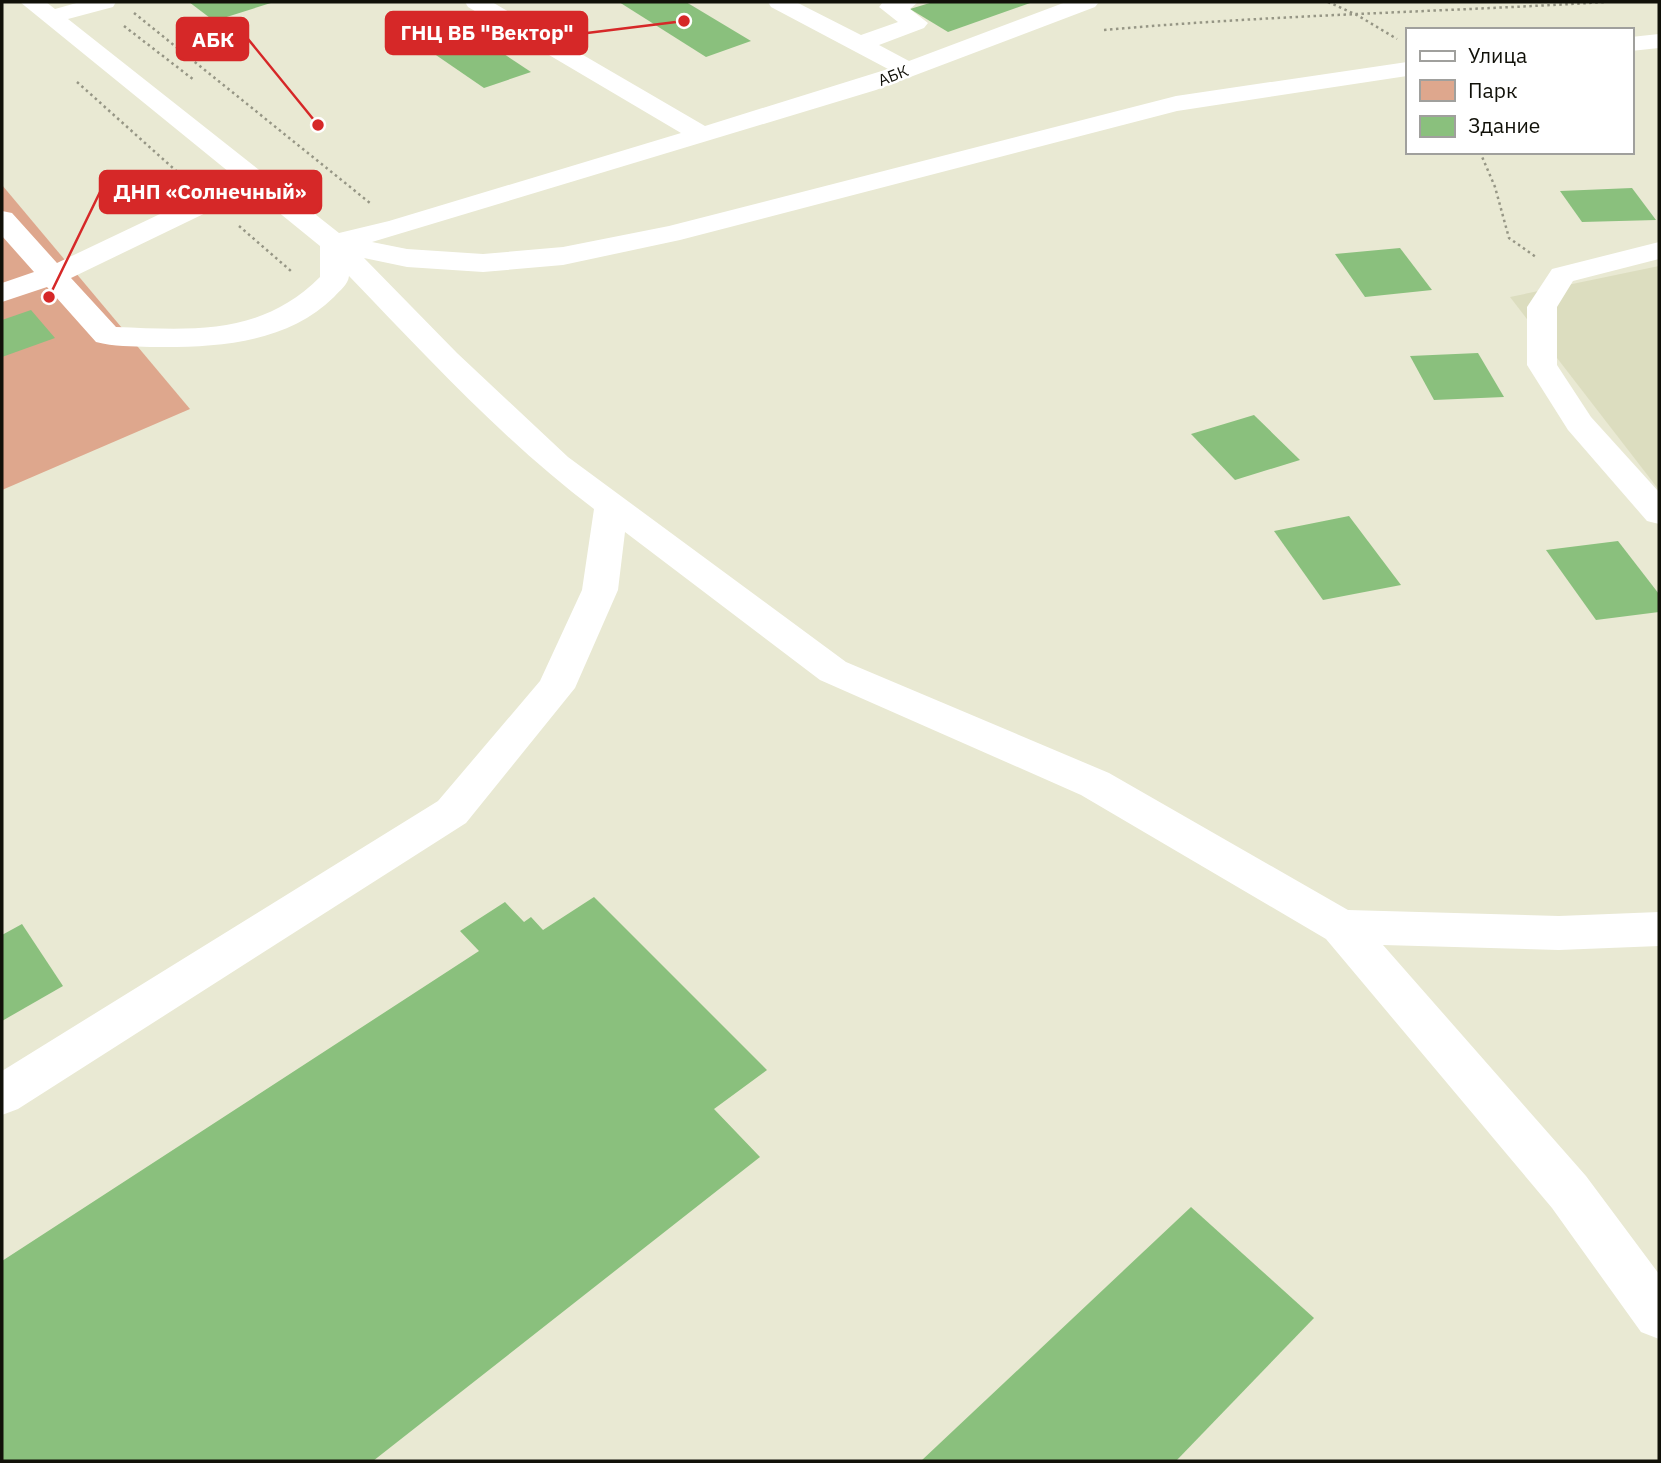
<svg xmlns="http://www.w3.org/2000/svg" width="1661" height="1463" viewBox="0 0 1661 1463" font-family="'IBM Plex Sans',sans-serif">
  <rect width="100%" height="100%" fill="#e9e9d3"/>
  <path fill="#dcddbf" d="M1659,266V490L1510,297Z"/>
  <path fill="#dea78d" d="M2,185L190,409L2,490Z"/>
  <g fill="#8ac07d">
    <path d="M189,2H274L214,21Z"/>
    <path d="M619,2H686L751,41L706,57Z"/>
    <path d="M933,2H1033L948,32L910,9Z"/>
    <path d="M444,14L531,72L484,88L398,29Z"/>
    <path d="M1632,188L1656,220L1582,222L1560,191Z"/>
    <path d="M1400,248L1432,290L1365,297L1335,254Z"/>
    <path d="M31,310L55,338L2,357V320Z"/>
    <path d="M1478,353L1504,397L1434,400L1410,356Z"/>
    <path d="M1254,415L1300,460L1235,480L1191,434Z"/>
    <path d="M1349,516L1401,585L1323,600L1274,531Z"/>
    <path d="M1618,541L1659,594V612L1596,620L1546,550Z"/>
    <path d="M594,897L767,1070L714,1109L760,1157L373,1461H2V1261L479,951L460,931L505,902L524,922L531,917L543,930Z"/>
    <path d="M22,924L63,986L2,1021V935Z"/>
    <path d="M1191,1207L1314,1318L1176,1461H921Z"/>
  </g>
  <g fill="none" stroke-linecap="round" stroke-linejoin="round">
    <g stroke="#969685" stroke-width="2.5" stroke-dasharray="2.5 3.5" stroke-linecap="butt">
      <path d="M1328,2L1357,15L1397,39"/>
      <path d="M134,13L370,203"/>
      <path d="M124,26L194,80"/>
      <path d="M1104,30C1271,15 1439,12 1606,2"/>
      <path d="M77,82L183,177"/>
      <path d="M1480,152L1495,187L1509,238L1536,257"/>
      <path d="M239,226L291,271"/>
    </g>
    <g fill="#fff" fill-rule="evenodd">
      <path d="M20,2H46L55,9L80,2H116L113,7L68,19L339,233L389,221L681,133L468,7L465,2H492L705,126L888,69L771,7L768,2H796L861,35L898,22L879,7L883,2H918L910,9L928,23L924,28L879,45L909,61L1066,2H1099L1095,7L876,90L372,242L407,249L483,254L563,247L669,226L1176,96L1407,62V76L1177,111L680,240L563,265L483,272L407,267L364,258L457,353L568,457L846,662L1109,773L1348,910L1559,916L1659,912V946L1559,950L1383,945L1586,1176L1659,1274V1339L1641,1332L1552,1208L1326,939L1081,795L820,680L625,532L618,590L575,688L466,823L18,1109L2,1115V1071L438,801L540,681L582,590L594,509C504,441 427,357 349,276C348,285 340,290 334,297C287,344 214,348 150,347C132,346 114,347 96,342L47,287L2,302V283L34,272L2,236V211L12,213L57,263L200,195L245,185ZM261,198L320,246V277C261,336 193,330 116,327L71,278L218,207Z"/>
      <path d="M1659,34V48L1631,51V37Z"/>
      <path d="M1659,242V259L1573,281L1557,307V365L1591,417L1659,492V524L1647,521L1568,430L1527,365V307L1552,269Z"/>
    </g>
  </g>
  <g text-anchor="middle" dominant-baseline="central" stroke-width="5" stroke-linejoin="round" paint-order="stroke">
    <g font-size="16" fill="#111109" stroke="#fff">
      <text transform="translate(893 75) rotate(-21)">АБК</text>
    </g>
  </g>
  <path fill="none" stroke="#d62828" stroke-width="2.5" d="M684 21L587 33M318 125L248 39M49 297L100 192"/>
  <g fill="#d62828" stroke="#fff" stroke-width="2.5">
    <circle cx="684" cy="21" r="7"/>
    <circle cx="318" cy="125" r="7"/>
    <circle cx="49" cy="297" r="7"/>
  </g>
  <g fill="#d62828" stroke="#d62828" stroke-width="2.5">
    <rect x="386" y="12" width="201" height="42" rx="7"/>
    <rect x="177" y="18" width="71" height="42" rx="7"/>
    <rect x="100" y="171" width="221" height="42" rx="7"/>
  </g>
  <g font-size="21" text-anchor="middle" font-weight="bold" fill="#fff">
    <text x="487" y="40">ГНЦ ВБ "Вектор"</text>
    <text x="213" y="47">АБК</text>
    <text x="210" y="199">ДНП «Солнечный»</text>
  </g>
  <rect width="1661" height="1463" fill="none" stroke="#111109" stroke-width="7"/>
  <rect x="1406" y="28" width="228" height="126" fill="#ffffff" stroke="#a0a09d" stroke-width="2"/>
  <rect x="1420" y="51" width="35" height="10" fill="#ffffff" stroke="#a0a09d" stroke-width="2"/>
  <text x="1468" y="63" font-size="21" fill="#111109">Улица</text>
  <rect x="1420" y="80" width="35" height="21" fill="#dea78d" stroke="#a0a09d" stroke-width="2"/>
  <text x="1468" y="98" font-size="21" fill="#111109">Парк</text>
  <rect x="1420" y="116" width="35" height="21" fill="#8ac07d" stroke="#a0a09d" stroke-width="2"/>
  <text x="1468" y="133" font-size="21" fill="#111109">Здание</text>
</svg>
